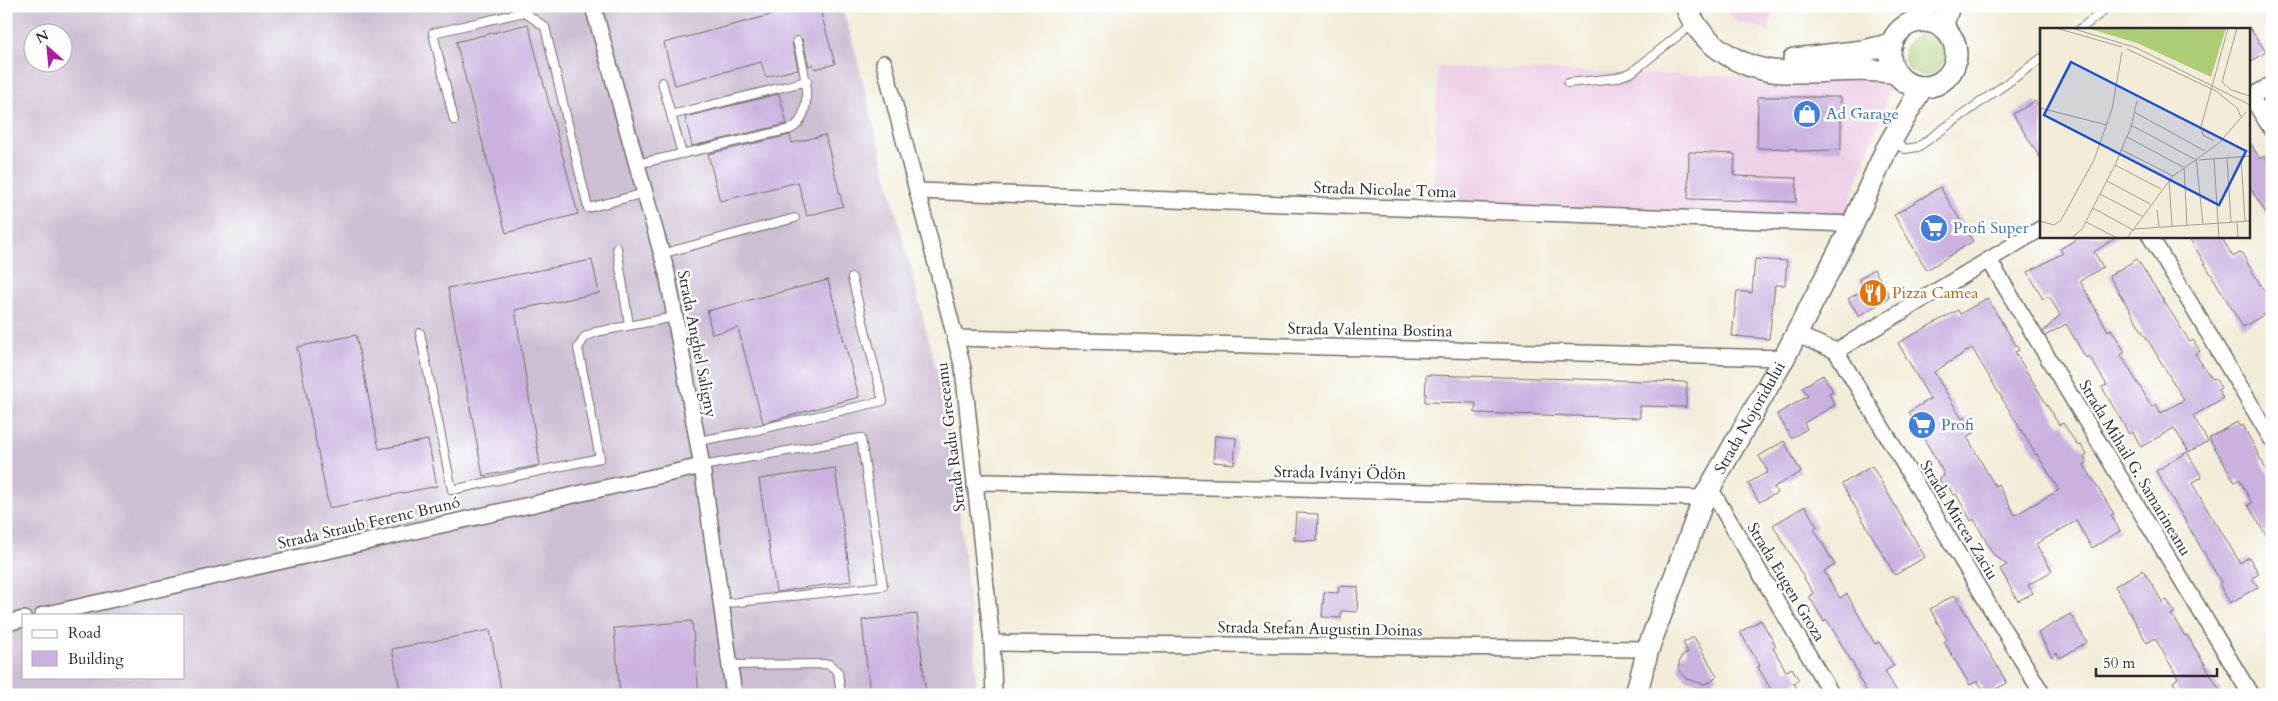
<svg xmlns="http://www.w3.org/2000/svg" width="2278" height="701" viewBox="0 0 2278 701" font-family="Cardo,serif">
  <rect width="100%" height="100%" fill="#fff"/>
  <filter id="ink" filterUnits="userSpaceOnUse"><feTurbulence type="fractalNoise" baseFrequency=".02" numOctaves="2"/><feDisplacementMap in="SourceGraphic" scale="10" xChannelSelector="R" yChannelSelector="G"/><feConvolveMatrix kernelMatrix="1 2 1 2 8 2 1 2 1" color-interpolation-filters="sRGB"/></filter>
  <filter id="wash" filterUnits="userSpaceOnUse"><feTurbulence type="fractalNoise" baseFrequency=".0096" numOctaves="4" result="noise"/><feDisplacementMap in="SourceGraphic" scale="20" xChannelSelector="R" yChannelSelector="G"/><feGaussianBlur stdDeviation="1.12" result="paint"/><feColorMatrix in="noise" values="0 0 0 0 0 0 0 0 0 0 0 0 0 0 0 0 0 1.4 0 .05"/><feComposite in="paint" operator="in"/></filter>
  <g filter="url(#wash)">
    <rect width="100%" height="100%" fill="#f2ecd8"/>
    <g fill="#eed0e7">
      <path d="M1724,6H1775L1768,30L1733,21Z"/>
      <path d="M1438,67L1893,81L1842,224L1433,209Z"/>
    </g>
    <path fill="#ccbed3" fill-rule="evenodd" d="M6,6H841L851,35L949,419L974,640L977,695H6ZM32,32H62V62H32ZM24,615H184V677H24Z"/>
    <circle fill="#accd75" stroke="#6c7c50" cx="1924" cy="55" r="20"/>
    <g id="blocks">
      <g fill="#cab1e0" fill-rule="evenodd">
        <path d="M805,6H819L835,64L815,69L814,64L809,66L802,39L796,36L792,42L798,69L766,77L761,62L675,85L664,43Z"/>
        <path d="M528,24L578,214L506,233L456,42Z"/>
        <path d="M2249,27L2266,52L2249,63Z"/>
        <path d="M779,94L787,124L692,146L685,117Z"/>
        <path d="M1758,97H1841V150L1796,151V149L1757,148Z"/>
        <path d="M2035,101L2042,112V161L2013,114Z"/>
        <path d="M790,135L792,143L825,135L843,206L807,216L798,182L720,201L708,154Z"/>
        <path d="M2249,141L2260,159L2265,156L2272,169V223L2249,186Z"/>
        <path d="M1689,152L1735,154L1734,176L1797,178L1796,202L1688,199Z"/>
        <path d="M1940,187L1973,241L1927,270L1894,215Z"/>
        <path d="M2082,236H2118L2094,252L2103,267L2080,281L2108,331L2111,329L2125,352L2121,355L2152,407L2156,404L2161,413L2184,400L2109,276L2137,259L2190,342L2193,340L2200,351L2195,354L2212,379L2215,378L2221,388L2218,390L2223,398L2193,416L2208,441L2189,452L2174,428L2141,447L2133,432L2129,434L2102,387L2107,385L2089,356L2086,358L2066,324L2045,336L2043,332L2060,315L2049,296L2043,299L2028,272L2063,253L2060,249Z"/>
        <path d="M2188,236H2221L2233,257L2241,252L2272,304V310L2243,327Z"/>
        <path d="M1755,259L1787,261L1785,285H1775L1769,339L1732,336L1737,291L1752,293Z"/>
        <path d="M592,260L599,293L515,310L540,465L483,476L448,288Z"/>
        <path d="M1874,269L1890,297L1859,316L1848,299L1865,289L1859,279Z"/>
        <path d="M828,280L859,397L763,423L738,328L712,334L707,311Z"/>
        <path d="M1987,298L2019,350L2015,352L2059,425L2063,423L2078,446L2081,445L2087,455L2084,457L2087,463L2084,465L2114,514L2111,515L2120,531L2092,548L2076,521L2036,544L2052,571L2028,585L2033,593L2018,601L2000,569L2007,565L1993,554L1974,519L1971,521L1956,494L1953,495L1949,487L1944,489L1939,479L1944,476L1943,472L1909,412L1930,399L1898,343L1958,310L1960,314ZM1972,348L2036,455L2037,454L2059,490L2015,515L1998,484L1995,486L1967,437L1975,432L1966,417L1962,419L1934,372Z"/>
        <path d="M356,335L379,449L428,440L437,486L329,508L297,347Z"/>
        <path d="M1426,375L1687,382L1686,407L1640,406V418L1475,413L1476,403L1425,402Z"/>
        <path d="M1823,375L1833,391L1829,393L1835,405L1804,423L1807,429L1791,438L1777,414L1808,396L1802,387Z"/>
        <path d="M2237,422L2240,427L2243,425L2272,481V545L2248,505L2252,503L2239,479L2235,482L2209,438Z"/>
        <path d="M1215,436L1236,438L1234,464L1213,462Z"/>
        <path d="M1784,441L1801,472L1774,487L1777,493L1759,502L1748,483L1768,472L1759,456Z"/>
        <path d="M2187,452L2202,477L2192,483L2216,525L2217,524L2240,563L2249,557L2259,574L2252,578L2258,587L2230,603L2219,584L2221,582L2156,471Z"/>
        <path d="M1872,466L1925,557L1895,575L1842,484Z"/>
        <path d="M835,468L851,581L776,592L759,479Z"/>
        <path d="M1805,506L1817,527L1814,529L1835,565L1824,571L1840,598L1847,594L1875,644L1879,642L1894,666L1885,671L1899,695H1869L1857,675L1859,674L1827,620L1824,622L1809,596L1813,593L1773,525Z"/>
        <path d="M1296,513L1318,514L1317,541L1294,540Z"/>
        <path d="M2143,570L2163,603L2167,600L2175,613L2171,614L2185,636L2187,635L2223,695H2180L2173,682L2178,678L2155,638L2147,643L2115,586Z"/>
        <path d="M1339,586L1358,587L1357,612L1341,611V618L1322,617L1324,592L1338,593Z"/>
        <path d="M1955,595L2007,683L1986,695L1978,681L1970,685L1944,642L1947,640L1930,609Z"/>
        <path d="M917,614L926,695H870L862,620Z"/>
        <path d="M2070,614L2087,642L2060,658L2057,653L2052,657L2038,633Z"/>
        <path d="M1761,620L1776,646L1773,648L1786,671L1792,668L1799,680L1794,683L1798,691L1791,695H1774L1758,667L1760,666L1740,632Z"/>
        <path d="M692,621L699,695H620L614,628Z"/>
        <path d="M490,630L502,695H401L392,649Z"/>
        <path d="M1694,637L1717,676L1711,682L1704,684L1686,679L1678,668L1681,657L1688,652L1683,643Z"/>
      </g>
    </g>
  </g>
  <g filter="url(#ink)">
    <use href="#blocks" fill-opacity="0" stroke="#716f68" stroke-width="1"/>
    <g fill="none" stroke-linecap="round" stroke-linejoin="round">
      <defs>
        <g id="lane">
          <path d="M2080,29L2102,12"/>
          <path d="M662,82L682,154"/>
          <path d="M1568,83L1616,78L1632,72L1694,23"/>
          <path d="M671,115L807,81"/>
          <path d="M454,120L433,33L524,12L545,27L588,208L645,193"/>
          <path d="M1893,142L1905,149L1918,147L2042,58"/>
          <path d="M637,164L791,129C817,115 803,64 797,41"/>
          <path d="M617,248L629,325"/>
          <path d="M661,254L795,218"/>
          <path d="M420,333L452,490L600,458L578,348L585,337L596,332L675,317"/>
          <path d="M698,441L748,432L883,401L852,278"/>
          <path d="M702,466L861,438L883,586L721,604"/>
          <path d="M730,665L829,664L838,672L841,695"/>
        </g>
        <g id="street">
          <path d="M593,6L667,273L702,466L734,695"/>
          <path d="M884,63L963,368L992,643L994,695"/>
          <path d="M2251,97L2272,130"/>
          <path d="M2249,98L2272,84"/>
          <path d="M917,191L1853,224"/>
          <path d="M2150,236L2272,440"/>
          <path d="M1989,260L2251,695"/>
          <path d="M1795,334L1836,351L2043,695"/>
          <path d="M955,338L1784,358"/>
          <path d="M1836,351L2042,228"/>
          <path d="M975,486L985,482L1704,498"/>
          <path d="M1710,488L1832,695"/>
          <path d="M43,615L702,466"/>
          <path d="M6,623L24,619"/>
          <path d="M992,643L1648,649"/>
        </g>
        <g id="secondary">
          <path d="M1686,6C1701,46 1744,71 1785,72C1823,73 1859,67 1896,73"/>
          <circle cx="1923" cy="54" r="33"/>
          <path d="M1942,27L1949,6"/>
          <path d="M1794,59L1864,51L1892,44"/>
          <path id="s1" d="M1636,695L1648,649L1704,498L1784,358L1853,224L1886,150L1922,87"/>
        </g>
      </defs>
      <use href="#lane" stroke="#716f68" stroke-width="10"/>
      <use href="#street" stroke="#716f68" stroke-width="18"/>
      <use href="#secondary" stroke="#716f68" stroke-width="24"/>
      <use href="#lane" stroke="#fff" stroke-width="8"/>
      <use href="#street" stroke="#fff" stroke-width="15"/>
      <use href="#secondary" stroke="#fff" stroke-width="21"/>
    </g>
  </g>
  <defs>
    <symbol id="shop-disc" viewBox="-11 -11 22 22"><circle r="9.5" fill="#3f7fe0" stroke="#fff"/><path d="M-5-2.5h2.3a2.7 3.5 0 0 1 5.4 0H5L5.5 6h-11ZM-1.5-2.5h3a1.5 2.3 0 0 0-3 0Z" fill="#fff"/></symbol>
    <symbol id="supermarket-disc" viewBox="-11 -11 22 22"><circle r="9.5" fill="#3f7fe0" stroke="#fff"/><path d="M-6-5.5h2.5l.6 2H6L4.5 2H-2.5L-4.4-4H-6ZM-1.5 3.2a1.3 1.3 0 1 0 .1 0ZM3 3.2a1.3 1.3 0 1 0 .1 0Z" fill="#fff"/></symbol>
    <symbol id="restaurant-disc" viewBox="-11 -11 22 22"><circle r="9.5" fill="#e8710a" stroke="#fff"/><path d="M-5-6h1v4h1v-4h1v4h1v-4h1v5L-1.5 .5V6h-2V.5L-5-1ZM5-6V6H3V1.5H1.5Q1.5-4 5-6Z" fill="#fff"/></symbol>
  </defs>
  <g fill-rule="evenodd">
    <use href="#shop-disc" x="1791" y="98" width="32" height="32"/>
    <use href="#supermarket-disc" x="1918" y="212" width="32" height="32"/>
    <use href="#restaurant-disc" x="1857" y="277" width="32" height="32"/>
    <use href="#supermarket-disc" x="1906" y="409" width="32" height="32"/>
  </g>
  <g text-anchor="middle" dominant-baseline="central" stroke-width="5" stroke-linejoin="round" paint-order="stroke">
    <g font-size="16" fill="#366cbe" stroke="#fff" text-anchor="start">
      <text x="1826" y="114">Ad Garage</text>
      <text x="1953" y="228">Profi Super</text>
      <text x="1941" y="425">Profi</text>
    </g>
    <g font-size="16" fill="#2b2b2b" stroke="#fff">
      <text transform="translate(1385 190) rotate(2)">Strada Nicolae Toma</text>
      <text transform="translate(1370 330) rotate(1)">Strada Valentina Bostina</text>
      <text transform="translate(697 344) rotate(79)">Strada Anghel Saligny</text>
      <text stroke="none"><textPath href="#s1" startOffset="301">Strada Nojoridului</textPath></text>
      <text transform="translate(951 437) rotate(-97)">Strada Radu Greceanu</text>
      <text transform="translate(2135 468) rotate(59)">Strada Mihail G. Samarineanu</text>
      <text transform="translate(1340 473) rotate(1)">Strada Iványi Ödön</text>
      <text transform="translate(1959 520) rotate(59)">Strada Mircea Zaciu</text>
      <text transform="translate(369 523) rotate(-13)">Strada Straub Ferenc Brunó</text>
      <text transform="translate(1786 582) rotate(59)">Strada Eugen Groza</text>
      <text transform="translate(1320 629) rotate(1)">Strada Stefan Augustin Doinas</text>
    </g>
    <g font-size="16" fill="#c56008" stroke="#fff" text-anchor="start">
      <text x="1892" y="293">Pizza Camea</text>
    </g>
  </g>
  <g transform="translate(2040 28)">
    <rect width="210" height="210" fill="#f2ecd8"/>
    <path d="M47,0H186L171,49L97,15Z" fill="#accd75"/>
    <path fill="none" stroke="#a29f93" stroke-width="1" d="M16,0L82,19M31,0L97,20L210,77M197,0L182,54L191,62L210,68M87,21L176,63L197,80L201,89M0,80L67,97M94,84L165,123M91,97L154,131M87,109L143,139M174,113L163,107L161,99L188,0M82,122L133,148M201,129L205,193M156,130L163,196M187,130L191,194M174,131L179,210M159,132L210,128M75,137L121,161M144,139L147,197M129,152L132,198M67,153L110,176M60,166L102,188M53,180L93,202M117,182L119,199M0,193L14,197L21,192L54,132L72,81L82,24M46,194L77,210M197,194L198,210M94,201L210,193M31,210L42,201L75,137L91,99L97,73M87,210L133,148L179,115L206,84"/>
    <path fill="#1d4ed8" fill-opacity="0.15" stroke="#1d4ed8" stroke-width="2.5" d="M31,34L206,123L179,177L4,87Z"/>
    <rect width="210" height="210" fill="none" stroke="#2b2b2b" stroke-width="2.5"/>
  </g>
  <rect width="2278" height="701" fill="none" stroke="#fff" stroke-width="25"/>
  <rect x="22" y="614" width="162" height="65" fill="#ffffff" stroke="#aaaaaa"/>
  <rect x="32" y="630" width="25" height="8" fill="#ffffff" stroke="#aaaaaa"/>
  <text x="68" y="638" font-size="15" fill="#2b2b2b">Road</text>
  <rect x="32" y="651" width="25" height="15" fill="#cab1e0" stroke="#aaaaaa"/>
  <text x="68" y="664" font-size="15" fill="#2b2b2b">Building</text>
  <g transform="translate(48 48) rotate(333)"><circle r="24" fill="#ffffff" stroke="#aaaaaa"/>
  <path d="M0-4L9 19L0 12L-9 19Z" fill="#b5179e"/>
  <text y="-8" font-size="14" font-weight="bold" text-anchor="middle" fill="#2b2b2b">N</text>
  </g>
  <path d="M2096 668v8h121v-8" fill="none" stroke="#2b2b2b" stroke-width="2.5"/>
  <text x="2103" y="668" font-size="15" fill="#2b2b2b" stroke="#ffffff" stroke-width="4" paint-order="stroke">50 m</text>
</svg>
